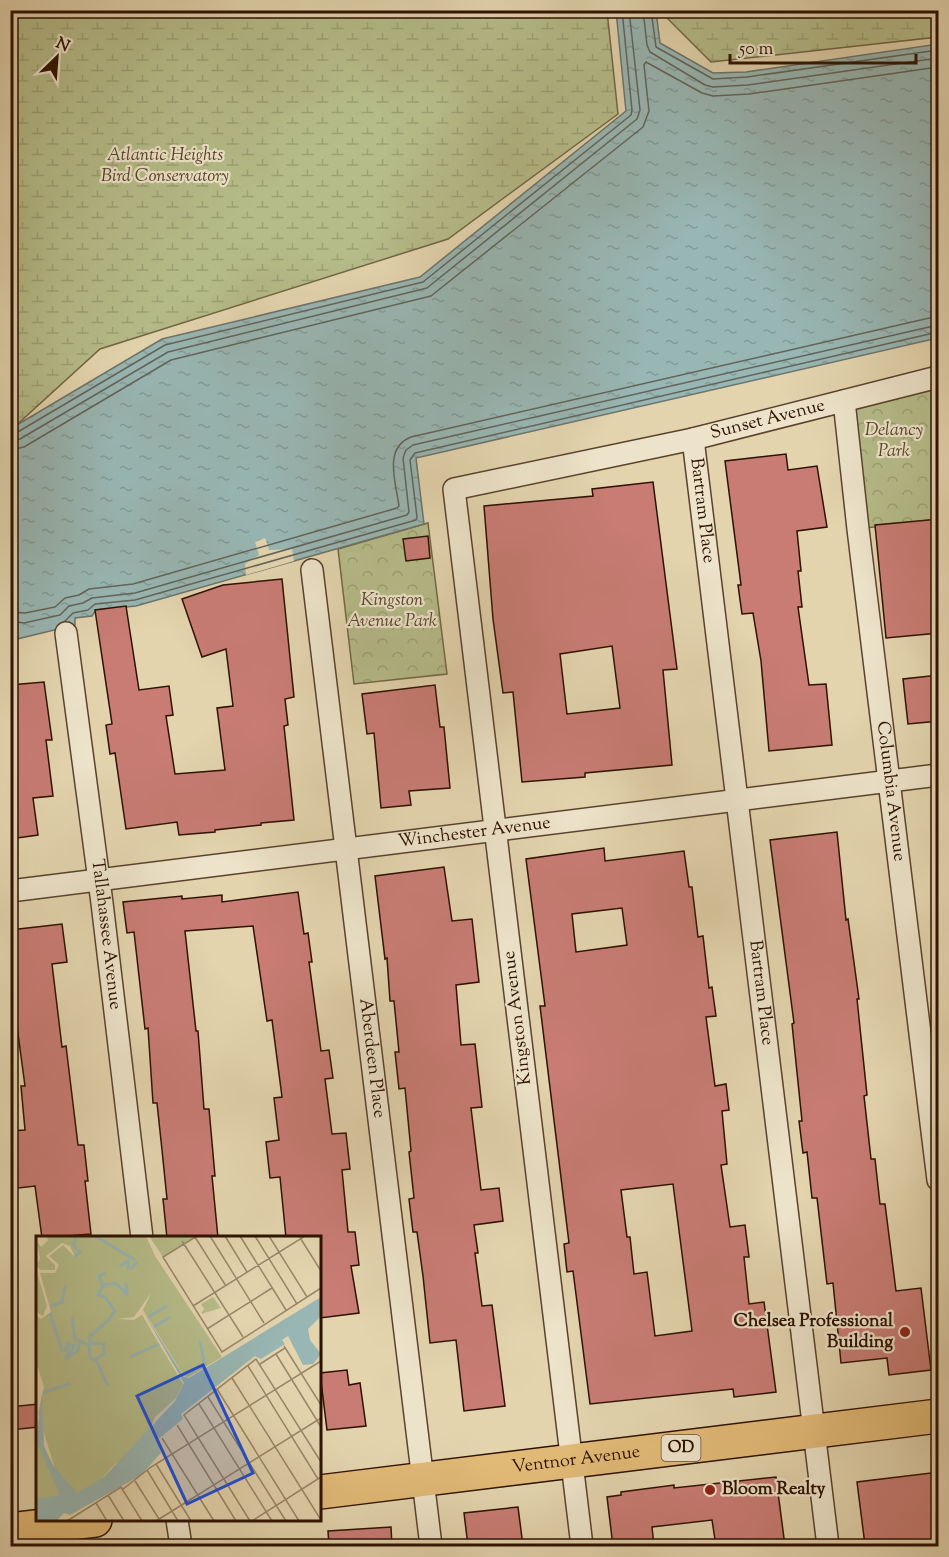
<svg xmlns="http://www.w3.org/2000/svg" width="949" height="1557" viewBox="0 0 949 1557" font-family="'Sorts Mill Goudy',serif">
  <defs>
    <pattern id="wetland-marsh" width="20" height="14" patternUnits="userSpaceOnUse" patternTransform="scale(1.5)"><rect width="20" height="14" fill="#b5bc89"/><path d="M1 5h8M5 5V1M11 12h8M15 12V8" fill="none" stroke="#9ca174"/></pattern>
    <pattern id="park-crowns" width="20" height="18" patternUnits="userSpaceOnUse" patternTransform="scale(1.5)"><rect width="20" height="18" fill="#b5bc89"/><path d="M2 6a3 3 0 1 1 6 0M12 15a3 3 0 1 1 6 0" fill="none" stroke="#9ca174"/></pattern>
    <pattern id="water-ripples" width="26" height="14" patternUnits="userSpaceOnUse" patternTransform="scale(1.5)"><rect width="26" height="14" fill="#98b6b3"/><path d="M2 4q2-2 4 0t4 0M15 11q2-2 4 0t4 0" fill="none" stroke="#839b98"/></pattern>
  </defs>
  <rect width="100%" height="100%" fill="#e3d4ae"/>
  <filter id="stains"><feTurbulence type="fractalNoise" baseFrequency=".00333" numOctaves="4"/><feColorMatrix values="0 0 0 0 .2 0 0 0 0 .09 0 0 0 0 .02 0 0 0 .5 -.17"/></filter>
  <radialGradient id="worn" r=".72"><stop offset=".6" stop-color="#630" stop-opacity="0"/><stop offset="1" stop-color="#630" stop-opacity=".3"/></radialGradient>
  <g fill="url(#wetland-marsh)" stroke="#716644" stroke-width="1.5">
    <path d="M11,11H607L618,114L448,239L100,349L11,430Z"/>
    <path d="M666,11H938V37L711,62L667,18Z"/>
  </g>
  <g fill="url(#park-crowns)" stroke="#716644" stroke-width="1.5">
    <path d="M938,377V519L858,529L844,401Z"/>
    <path d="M428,523L447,674L354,684L338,549Z"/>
  </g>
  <path fill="url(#water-ripples)" stroke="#6d746b" stroke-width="1.5" d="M616,11H656L660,43L713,73L746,72L938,44V338L416,458L424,524L136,606L96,610L92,616L75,618V625L17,639L15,634H10V429L162,339L420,277L626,111Z"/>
  <path fill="#e3d4ae" d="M265,538L269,550L292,549L294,561L246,575L245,564L259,555L255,542Z"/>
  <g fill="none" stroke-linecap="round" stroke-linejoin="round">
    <g stroke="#62645a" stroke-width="1.5">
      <path d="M643,10L647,45L650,52L705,85L713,87L748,85L938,58"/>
      <path d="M651,10L656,47L713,79L747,77L938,50"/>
      <path d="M10,434L16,433L165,345L423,282L631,115L632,110L622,10"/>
      <path d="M10,441L20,439L168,352L427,288L637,119L640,110L629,10"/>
      <path d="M10,450L24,447L171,360L431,296L643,127L649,111L644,65L646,62L702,93L713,96L749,94L938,67"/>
      <path d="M10,612L25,613L55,607L65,598L79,595L89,589L133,584L397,508L399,506C396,483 383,448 411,437L938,316"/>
      <path d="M10,621L24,623L60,615L69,606L83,603L92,598L135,593L407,515L409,512L403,458L406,450L413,445L938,325"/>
      <path d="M65,621L73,613L88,610L95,604L135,600L416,520L417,517L410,460L415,453L938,332"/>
    </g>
  </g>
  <g fill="#c87c74" stroke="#2d1100" stroke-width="1.5" fill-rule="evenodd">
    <path d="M786,454L788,470L817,466L827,527L797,531L801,571H798L802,607H798L809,685L826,684L832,745L769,751L761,661L753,613L742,614L738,585H741L725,461Z"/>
    <path d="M653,482L677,669L663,670L672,765L585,773V777L522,782L513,692L503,693L493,619L484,506L593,496L592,489ZM612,646L620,708L567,714L560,654Z"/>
    <path d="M939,519V633L886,638L875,525Z"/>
    <path d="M428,536L430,558L406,561L403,539Z"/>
    <path d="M282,579L294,697L285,699L288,725L284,726L294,820L261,823V825L215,830V832L179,835L177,822L126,829L115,753L110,754L106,725L112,724L95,610L126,606L139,690L169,686L173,715L166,716L175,774L225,770L217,708L233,706L226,649L202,657L182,599L223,585Z"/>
    <path d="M939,675V721L908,724L903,679Z"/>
    <path d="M44,682L52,740H46L53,796L33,798L38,835L10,839V685Z"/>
    <path d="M435,685L440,727H444L450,788L409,791L411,805L381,808L374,733L367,734L362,694Z"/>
    <path d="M837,832L846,920L848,919L859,999H857L867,1095L864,1096L871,1159H875L880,1204H885L896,1291L921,1288L931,1370L889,1375L887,1358L841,1363L833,1283L827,1284L817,1198H812L807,1152L803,1153L799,1121H802L792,1024L794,1023L770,840Z"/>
    <path d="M604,848L605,861L684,851L689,887H692L698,937L703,936L709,988L712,987L716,1016L706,1017L715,1086L726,1084L729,1110L722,1111L727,1164L721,1165L730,1227L745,1225L749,1257H744L749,1304L764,1302L776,1392L734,1397L733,1389L590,1404L573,1271L567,1272L564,1244L569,1243L540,1006H545L526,859ZM622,908L627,945L576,952L572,914ZM673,1184L692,1331L655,1336L647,1272L634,1274L630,1237H627L621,1190Z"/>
    <path d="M444,867L452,921L472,919L479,982L456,985L461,1045L475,1044L482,1107L471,1108L481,1190L499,1188L503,1221L474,1225L478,1253H475L482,1306L492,1305L505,1406L464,1411L456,1340L430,1343L423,1276L417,1232H413L409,1199L414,1198L409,1152L411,1151L405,1088L399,1089L395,1052H399L394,1001H390L387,958L385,959L375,876Z"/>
    <path d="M298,892L304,934L308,933L312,962H309L321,1051L329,1050L333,1078L325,1079L332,1134L346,1133L350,1169L342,1170L348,1232H355L359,1265L351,1266L359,1313L320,1318V1238H286L280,1177L270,1178L266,1142L279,1140L274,1098L282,1097L272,1020L267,1021L253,926L185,931L196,1031H198L204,1109H209L215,1176H212L218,1238H167L163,1199H167L162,1150L157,1103H153L148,1028L145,1029L134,932L127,933L123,902L182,896V899L222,895V902Z"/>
    <path d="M62,924L67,962L52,964L62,1047L66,1046L78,1145H84L88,1181H85L91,1234L42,1238L35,1186L10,1189V1131L25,1130L21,1086H25L16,1019L10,1020V930Z"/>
    <path d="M347,1370L349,1385L360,1383L366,1426L327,1430L320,1373Z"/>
    <path d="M38,1404V1427L10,1430V1407Z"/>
    <path d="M939,1472V1546H876V1544L865,1545L857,1482Z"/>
    <path d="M776,1477L785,1546H716L712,1520L652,1527L654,1546H613L607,1497L621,1495V1492L674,1485V1488Z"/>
    <path d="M518,1507L523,1546H468L464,1513Z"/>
    <path d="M391,1527L392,1546H329L328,1531Z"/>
  </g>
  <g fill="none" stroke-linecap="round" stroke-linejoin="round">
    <defs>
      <g id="street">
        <path id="s1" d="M844,401L858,529L938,1180"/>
        <path id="s2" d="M693,439L828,1546"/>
        <path id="s3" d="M312,570L431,1546"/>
        <path id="s4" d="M66,633L102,903L142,1238"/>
        <path id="s5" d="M10,891L938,775"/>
        <path d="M177,1520L181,1546"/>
        <path id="s6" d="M582,1546L454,489L693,439L938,377"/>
      </g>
      <g id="primary">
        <path id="s7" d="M320,1492L938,1416"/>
        <path d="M10,1530L95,1520"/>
      </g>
    </defs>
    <use href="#street" stroke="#5a422c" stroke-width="24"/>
    <use href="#primary" stroke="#2d1100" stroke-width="36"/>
    <use href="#street" stroke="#ede3ca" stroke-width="21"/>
    <use href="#primary" stroke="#e2ba77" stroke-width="33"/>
  </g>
  <g fill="#8f2418" stroke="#ede3ca" stroke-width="2">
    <circle cx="905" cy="1332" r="6"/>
    <circle cx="710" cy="1490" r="6"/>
  </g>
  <g text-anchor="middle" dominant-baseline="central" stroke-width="4.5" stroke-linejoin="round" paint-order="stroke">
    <rect fill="#ede3ca" stroke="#67503d" stroke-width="1.5" x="661.5" y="1435" width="39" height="26" rx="4.5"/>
    <g font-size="16" font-weight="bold" fill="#2d1100">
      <text x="681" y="1448">OD</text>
    </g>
    <g font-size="18" font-style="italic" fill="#564429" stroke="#ede3ca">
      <text x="165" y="156">Atlantic Heights<tspan x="165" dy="21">Bird Conservatory</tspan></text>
      <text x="894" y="431">Delancy<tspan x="894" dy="21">Park</tspan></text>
      <text x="392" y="601">Kingston<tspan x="392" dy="21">Avenue Park</tspan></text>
    </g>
    <g font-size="18" fill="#2d1100" stroke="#ede3ca">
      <text stroke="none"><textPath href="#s6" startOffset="1386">Sunset Avenue</textPath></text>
      <text stroke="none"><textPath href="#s2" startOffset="72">Bartram Place</textPath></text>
      <text stroke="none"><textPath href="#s1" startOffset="393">Columbia Avenue</textPath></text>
      <text stroke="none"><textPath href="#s5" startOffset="468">Winchester Avenue</textPath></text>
      <text stroke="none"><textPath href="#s4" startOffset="304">Tallahassee Avenue</textPath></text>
      <text stroke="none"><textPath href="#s2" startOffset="558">Bartram Place</textPath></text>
      <text transform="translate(518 1018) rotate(-97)">Kingston Avenue</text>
      <text stroke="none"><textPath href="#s3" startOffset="492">Aberdeen Place</textPath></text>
      <text stroke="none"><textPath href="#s7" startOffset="258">Ventnor Avenue</textPath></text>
    </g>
    <g font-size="18" font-weight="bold" fill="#2d1100" stroke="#ede3ca" text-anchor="end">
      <text x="893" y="1322">Chelsea Professional<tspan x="893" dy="21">Building</tspan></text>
      <text x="722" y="1490" text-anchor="start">Bloom Realty</text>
    </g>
  </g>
  <g transform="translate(36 1236)">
    <rect width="285" height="285" fill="#e3d4ae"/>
    <path d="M177,61L185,72L165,78L168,73L165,68Z" fill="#b5bc89"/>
    <path d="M10,0H110L119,20L186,121L152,141L148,140L107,74L115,57L98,81L81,83L98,84L106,79L147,148L140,162L119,181L111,200L95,218L79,228L58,251L43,257L35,256L19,233L2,177L8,151L0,126V80L5,83L15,76L4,37H19L23,29L13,20L27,9L39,21L34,10L26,7L10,20L19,29V34H5L0,30L4,22L0,4L5,11L12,4ZM0,33L11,70L7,80L0,76ZM0,200L31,260L0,264Z" fill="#b5bc89"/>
    <path d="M113,0H161L127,21Z" fill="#b5bc89"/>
    <path d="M285,61V80L272,93L274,104L285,118L277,128L267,129L252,100L246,104L249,108L225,123L219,120L145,178L147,183L121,204L125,217L105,239L34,279L28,277L20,285H0V263L24,259L0,204L6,157L8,210L17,229L41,257L68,241L139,165L148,147L106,74L148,141L153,142Z" fill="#98b6b3"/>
    <path fill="none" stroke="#98b6b3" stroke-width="3" d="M59,0L99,24M39,21L44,16L37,9L40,0M84,30L92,25V32H96L101,26M70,37L63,40L67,50L62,59L69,61L79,75L74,82M67,49L79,47L91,58L90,47M15,70L26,66L29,50M14,77L26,114L31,115V107L38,110L29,123L42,114L44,105M36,81L39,103L53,109L54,122L60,124M112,81L131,70M118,91L134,81M164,105L169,130M94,121L123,108M60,123L68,118V108L55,107L53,101L74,83M60,124L72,150M7,157L35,147"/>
    <path fill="none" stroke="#9a8668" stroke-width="1.5" d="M161,0L127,21L186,116L285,52M174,0L228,87M189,0L211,36M204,0L250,74M219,0L261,68M233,0L271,61M263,0L285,35M159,1L190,50M146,5L207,101M157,70L269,0M171,93L236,52M248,110L285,169M240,118L285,191M224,128L249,112M212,130L282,243M196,142L285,284M181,153L263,285M172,161L250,285M163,168L236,285M141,189L200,285M126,202L178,285M120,228L155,285M111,234L142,285M99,245L123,283M87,253L115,231L285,125M72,259L88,285M60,267L71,285M31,285L85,251L106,285M120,285L285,182M214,285L148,179L220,123L285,226M216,285L285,241"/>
    <path fill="#1d4ed8" fill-opacity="0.15" stroke="#1d4ed8" stroke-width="3" d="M167,129L217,237L151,268L101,160Z"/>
    <rect width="285" height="285" fill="none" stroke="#2d1100" stroke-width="3"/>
  </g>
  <rect width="949" height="1557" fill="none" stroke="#e3d4ae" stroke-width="36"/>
  <rect x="12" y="12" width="925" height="1533" fill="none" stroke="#2d1100" stroke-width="3"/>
  <rect x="18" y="18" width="913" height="1521" fill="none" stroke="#2d1100" stroke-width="1.5"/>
  <g transform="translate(57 57) rotate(25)" stroke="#ede3ca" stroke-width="4.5" paint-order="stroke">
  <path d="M0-4.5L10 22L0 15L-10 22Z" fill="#2d1100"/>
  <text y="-9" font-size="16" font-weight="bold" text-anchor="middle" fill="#2d1100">N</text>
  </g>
  <path d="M730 54v9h186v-9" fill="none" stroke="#2d1100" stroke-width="3"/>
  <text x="739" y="54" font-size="18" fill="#2d1100" stroke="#ede3ca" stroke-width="4.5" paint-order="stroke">50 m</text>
  <rect width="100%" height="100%" filter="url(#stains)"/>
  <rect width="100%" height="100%" fill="url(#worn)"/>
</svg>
